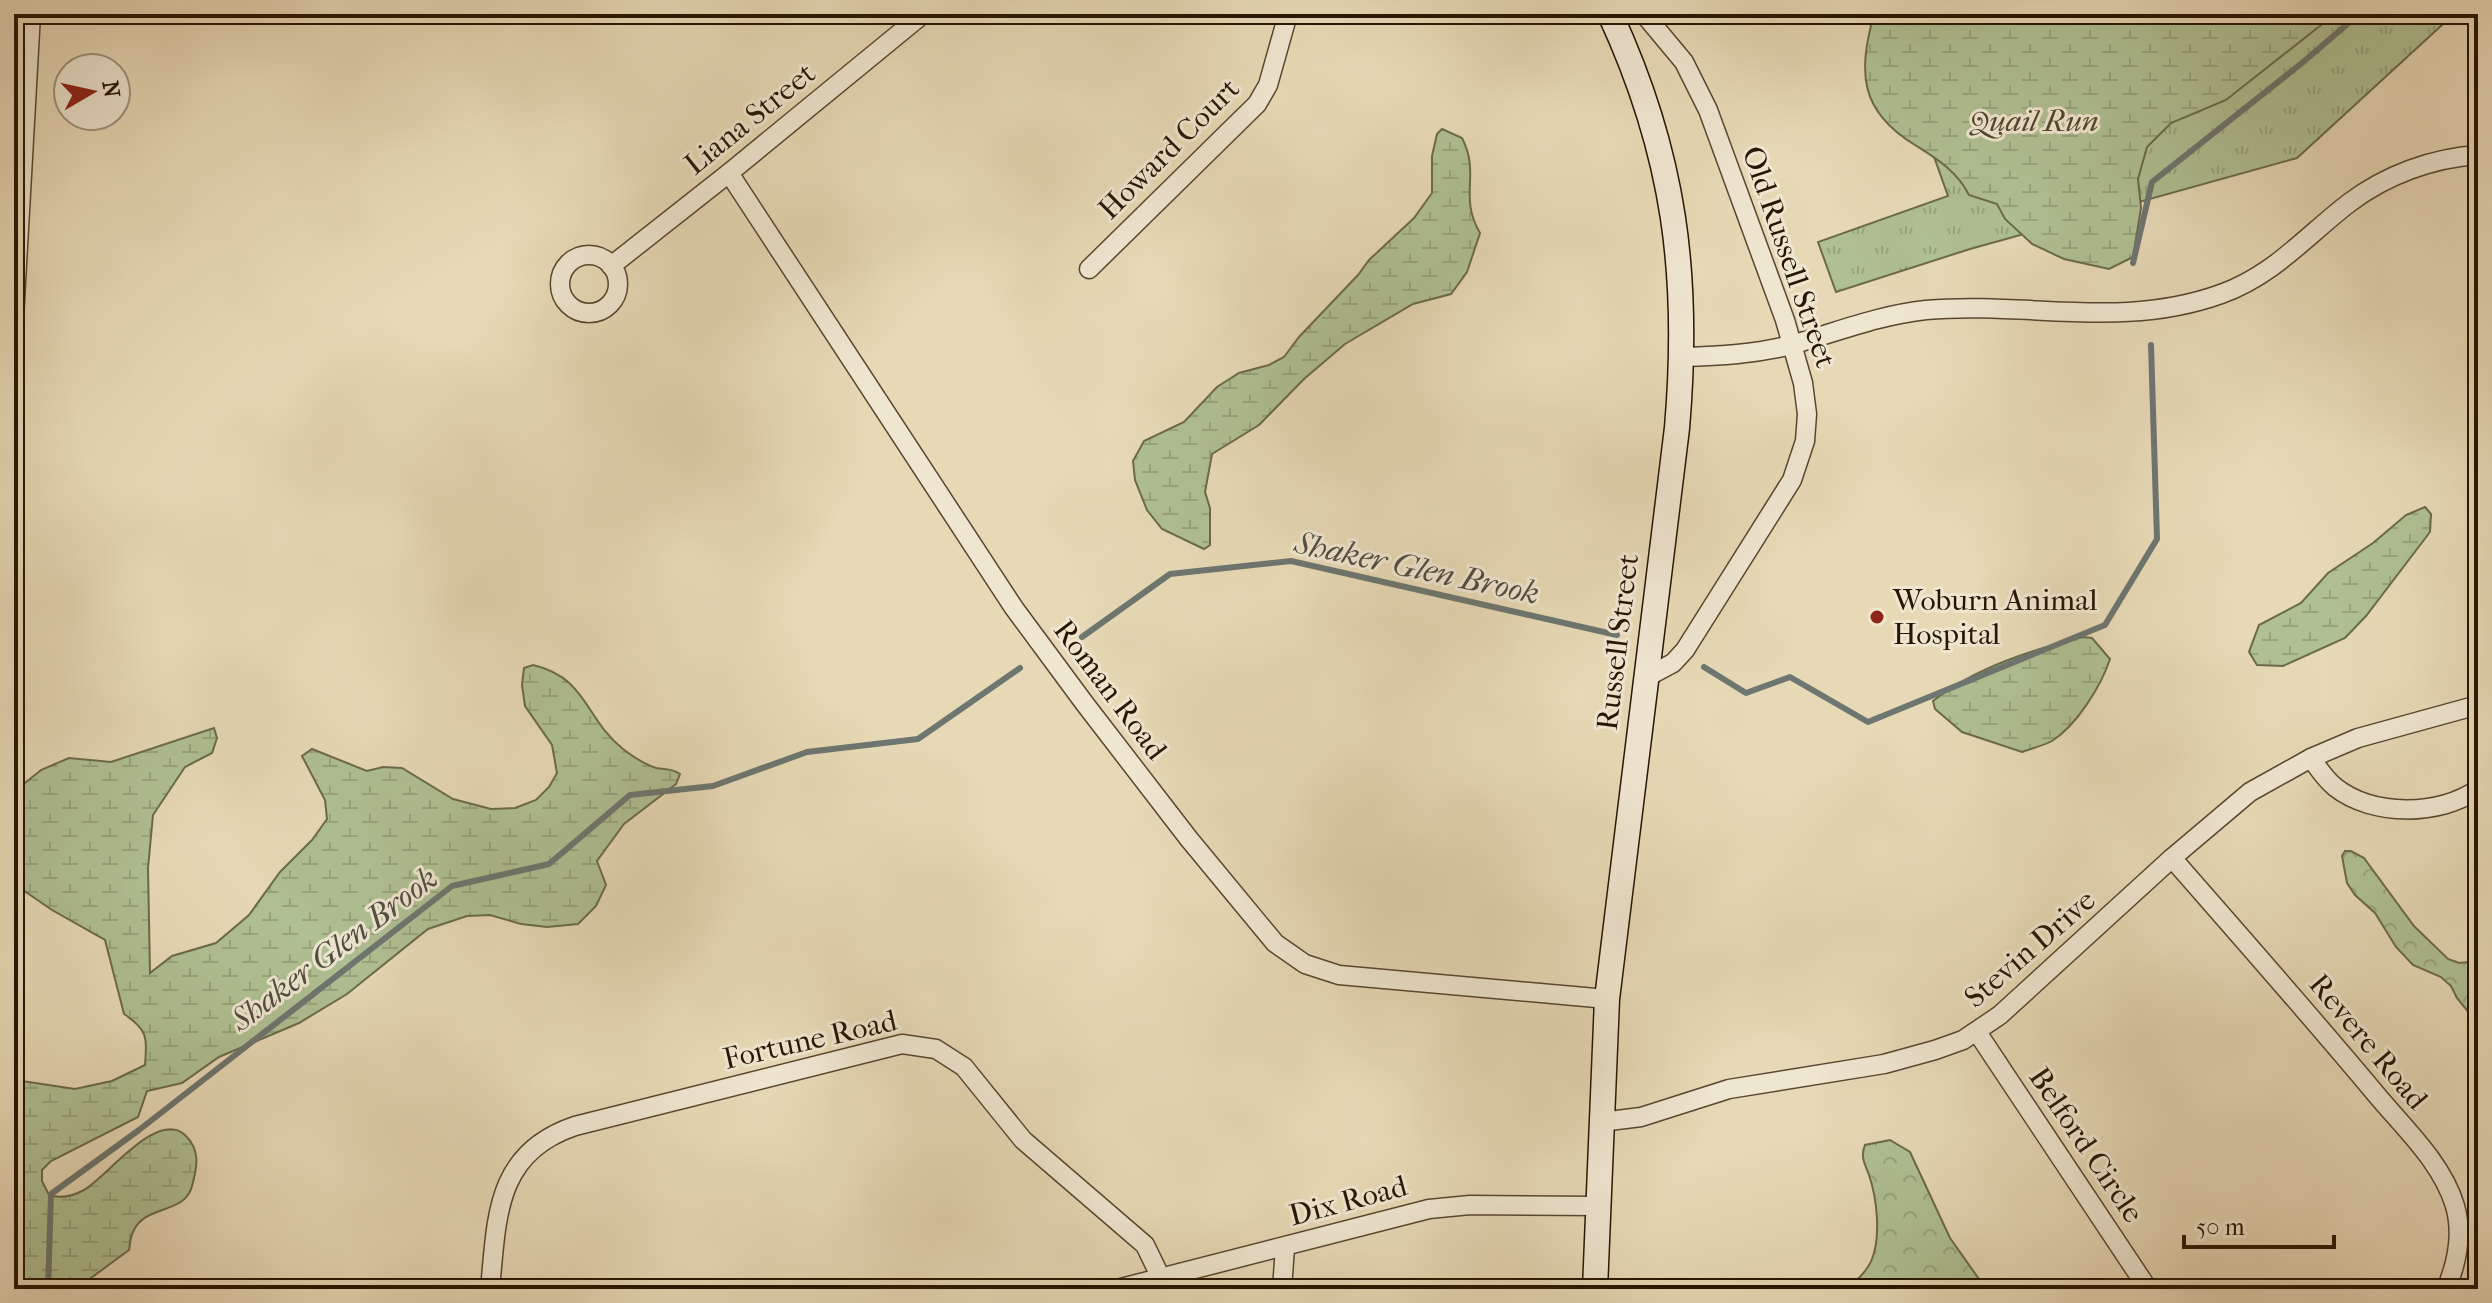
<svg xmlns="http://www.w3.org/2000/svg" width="2492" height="1303" viewBox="0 0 2492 1303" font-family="'IM FELL French Canon',serif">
  <defs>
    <pattern id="grass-tufts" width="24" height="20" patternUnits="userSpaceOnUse" patternTransform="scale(2)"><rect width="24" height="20" fill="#afc093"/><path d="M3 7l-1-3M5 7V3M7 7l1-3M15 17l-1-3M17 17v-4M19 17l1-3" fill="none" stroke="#97a47d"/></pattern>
    <pattern id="forest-crowns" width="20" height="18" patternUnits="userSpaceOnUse" patternTransform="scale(2)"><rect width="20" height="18" fill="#afc093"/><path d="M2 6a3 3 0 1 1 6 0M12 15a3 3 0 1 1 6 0" fill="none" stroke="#97a47d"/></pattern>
    <pattern id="wetland-marsh" width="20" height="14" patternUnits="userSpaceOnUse" patternTransform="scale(2)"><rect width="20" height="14" fill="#afc093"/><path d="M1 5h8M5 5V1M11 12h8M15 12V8" fill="none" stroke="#97a47d"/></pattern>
  </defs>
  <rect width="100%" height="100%" fill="#e7d9b6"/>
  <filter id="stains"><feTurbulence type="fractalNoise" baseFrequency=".0025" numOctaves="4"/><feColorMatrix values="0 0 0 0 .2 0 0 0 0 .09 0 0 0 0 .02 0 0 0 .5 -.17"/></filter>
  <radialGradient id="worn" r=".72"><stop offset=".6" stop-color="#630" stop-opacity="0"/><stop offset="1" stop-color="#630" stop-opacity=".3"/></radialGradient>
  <path fill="url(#grass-tufts)" stroke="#6b6a4b" stroke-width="2" d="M1883,14H2454L2297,158L1970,249L1836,292L1818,242L1948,196Z"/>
  <g fill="url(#forest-crowns)" stroke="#6b6a4b" stroke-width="2">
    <path d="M2345,851H2351L2364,858L2414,926L2448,959L2459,963L2478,961V1024L2457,998L2451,986L2441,977L2413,965L2396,947L2375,913L2355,895L2347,883L2342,856Z"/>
    <path d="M1890,1140L1910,1152L1950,1238L1986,1289H1848C1857,1280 1868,1270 1872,1259C1881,1236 1877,1198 1869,1175C1865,1164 1860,1157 1865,1145Z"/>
  </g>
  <g fill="url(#wetland-marsh)" stroke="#6b6a4b" stroke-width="2">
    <path d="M1874,14H2335L2226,100L2171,123L2147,147L2138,179L2141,208L2133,257L2109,269L2064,259L2032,244L2005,219L1997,204L1969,195C1957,171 1937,159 1915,145C1859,111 1858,72 1874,14Z"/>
    <path d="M1442,129L1462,138C1481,175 1458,195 1480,233L1467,272L1451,294L1413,304L1345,344L1304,379L1259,425L1212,454L1205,492L1210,508V545L1204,549L1162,529L1147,510L1135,480L1133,461L1144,441L1184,422L1217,387L1239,373L1269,365L1284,357L1299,337L1358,275L1369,260L1414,218L1432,193V156L1437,134Z"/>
    <path d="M2425,507L2431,514L2430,532L2366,616L2345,638L2283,666L2257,665L2249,652L2259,625L2301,603L2328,573L2373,543L2406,515Z"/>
    <path d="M2083,637L2092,638L2110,659C2101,686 2077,725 2052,741C2043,746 2032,748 2022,752L1962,732L1935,709L1933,701C1975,668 2031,650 2083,637Z"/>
    <path d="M533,665C588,678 584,718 623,749C632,756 644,764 656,768C665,770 671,768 680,774L676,784L624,824L597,861L606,885L596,906L578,924L547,927L521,924L490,915L467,916L428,929L347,994L299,1023L219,1057L182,1083L147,1091L138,1117L51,1161L42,1170V1181L49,1195C61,1199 73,1196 84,1190C106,1178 157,1109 185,1135C201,1150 197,1168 192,1186C185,1215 144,1204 133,1232C130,1238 130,1245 129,1250L76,1289H14V1082L22,1081L75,1089L112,1081L145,1065C147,1037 148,1030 124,1014L105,940L52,910L20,888L14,881V799L25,783L41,770L69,758L111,762L214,728L217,738L212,753L185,767L153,815L148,868L150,973L172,956L216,943L249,915L280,872L312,840L327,819L325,800L302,756L312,749L367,771L383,767L402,768L453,799L491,809L515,808L536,800L549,787L557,773L552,745L525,706L522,685L524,668Z"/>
  </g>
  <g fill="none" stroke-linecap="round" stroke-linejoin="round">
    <g stroke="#6d7670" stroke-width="6">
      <path d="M2133,263L2152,182L2302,63L2359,14"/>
      <path d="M1082,637L1170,574L1291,561L1617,635"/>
      <path d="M1704,667L1746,693L1790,677L1868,722L2105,625L2157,539L2151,345"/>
      <path d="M48,1289L51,1194L139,1130L452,886L549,864L630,795L713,786L807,752L918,739L1020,668"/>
    </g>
    <defs>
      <g id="street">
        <path d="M1644,14L1684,62L1708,110L1785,320L1803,383L1807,414L1805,441L1792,480L1685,650L1673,663L1645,678"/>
        <path d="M729,173L1014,608L1085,704L1189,839L1275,943L1305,964L1339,975L1607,999"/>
        <circle cx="589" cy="284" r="29"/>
        <path d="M611,266L729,173L923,14"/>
        <path d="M1089,269L1257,104L1268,85L1288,14"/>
        <path d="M14,318L31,14"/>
        <path d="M1683,357C1720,356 1755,354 1791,345C1837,332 1879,315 1926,310C2028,301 2121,330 2221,294C2274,275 2306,236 2349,203C2386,175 2432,158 2478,155"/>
        <path d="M2311,758C2318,768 2325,779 2335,787C2373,817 2440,816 2478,789"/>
        <path d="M2172,858C2240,936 2309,1014 2375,1093C2403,1127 2442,1162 2455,1206C2463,1234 2457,1263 2446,1289"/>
        <path d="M1977,1032L2148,1289"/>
        <path d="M1601,1122L1641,1117L1729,1089L1884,1064L1935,1050L1963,1040L2000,1015L2172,858L2250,792L2311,758L2358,738L2478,705"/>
        <path d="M490,1289C497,1217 495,1153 575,1126L902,1044L936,1049L964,1067L1023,1140L1145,1245L1161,1278"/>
        <path d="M1117,1289L1429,1209L1470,1205L1598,1206"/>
        <path d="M1282,1289L1285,1247"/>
      </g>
      <path id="secondary" d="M1595,1289L1607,999L1677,428C1690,276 1675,154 1610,14"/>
    </defs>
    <use href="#street" stroke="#574630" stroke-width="21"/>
    <use href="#secondary" stroke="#271503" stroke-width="27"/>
    <use href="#street" stroke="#efe6d0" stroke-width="18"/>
    <use href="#secondary" stroke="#efe6d0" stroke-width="24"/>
  </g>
  <circle fill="#8f2418" stroke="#efe6d0" stroke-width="3" cx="1877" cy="617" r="8"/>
  <g text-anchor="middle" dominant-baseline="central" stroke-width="6" stroke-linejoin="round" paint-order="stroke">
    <g font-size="30" fill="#271503" stroke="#efe6d0">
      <text transform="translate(750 119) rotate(-39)">Liana Street</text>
      <text transform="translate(1169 149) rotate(-45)">Howard Court</text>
      <text transform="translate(1789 257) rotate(71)">Old Russell Street</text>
      <text transform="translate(1618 642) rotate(-83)">Russell Street</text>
      <text transform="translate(1110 690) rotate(53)">Roman Road</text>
      <text transform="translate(2030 949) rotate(-41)">Stevin Drive</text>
      <text transform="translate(810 1040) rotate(-13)">Fortune Road</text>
      <text transform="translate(2368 1042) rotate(50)">Revere Road</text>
      <text transform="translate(2086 1145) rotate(56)">Belford Circle</text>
      <text transform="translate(1348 1201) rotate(-15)">Dix Road</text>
    </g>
    <g font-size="30" font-style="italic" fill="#50482e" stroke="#efe6d0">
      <text x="2034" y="121">Quail Run</text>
    </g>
    <g font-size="30" fill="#271503" stroke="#efe6d0" text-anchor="start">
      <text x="1893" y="600">Woburn Animal<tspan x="1893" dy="34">Hospital</tspan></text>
    </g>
    <g font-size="32" font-style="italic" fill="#504e42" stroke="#efe6d0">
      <text transform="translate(1417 568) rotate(12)">Shaker Glen Brook</text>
      <text transform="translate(334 949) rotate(-37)">Shaker Glen Brook</text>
    </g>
  </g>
  <rect width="2492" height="1303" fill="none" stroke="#e7d9b6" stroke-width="48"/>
  <rect x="16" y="16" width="2460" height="1271" fill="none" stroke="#271503" stroke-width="4"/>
  <rect x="24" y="24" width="2444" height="1255" fill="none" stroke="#271503" stroke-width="2"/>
  <g transform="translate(92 92) rotate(81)"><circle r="38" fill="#efe6d0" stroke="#9f927e" stroke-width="2"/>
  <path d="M0-6L14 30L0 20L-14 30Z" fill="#8f2418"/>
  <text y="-12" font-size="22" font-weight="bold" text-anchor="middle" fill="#271503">N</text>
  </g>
  <path d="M2184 1235v12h150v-12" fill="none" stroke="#271503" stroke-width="4"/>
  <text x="2196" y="1235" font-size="24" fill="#271503" stroke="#efe6d0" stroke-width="6" paint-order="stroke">50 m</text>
  <rect width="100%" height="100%" filter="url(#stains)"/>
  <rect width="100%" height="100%" fill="url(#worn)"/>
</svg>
